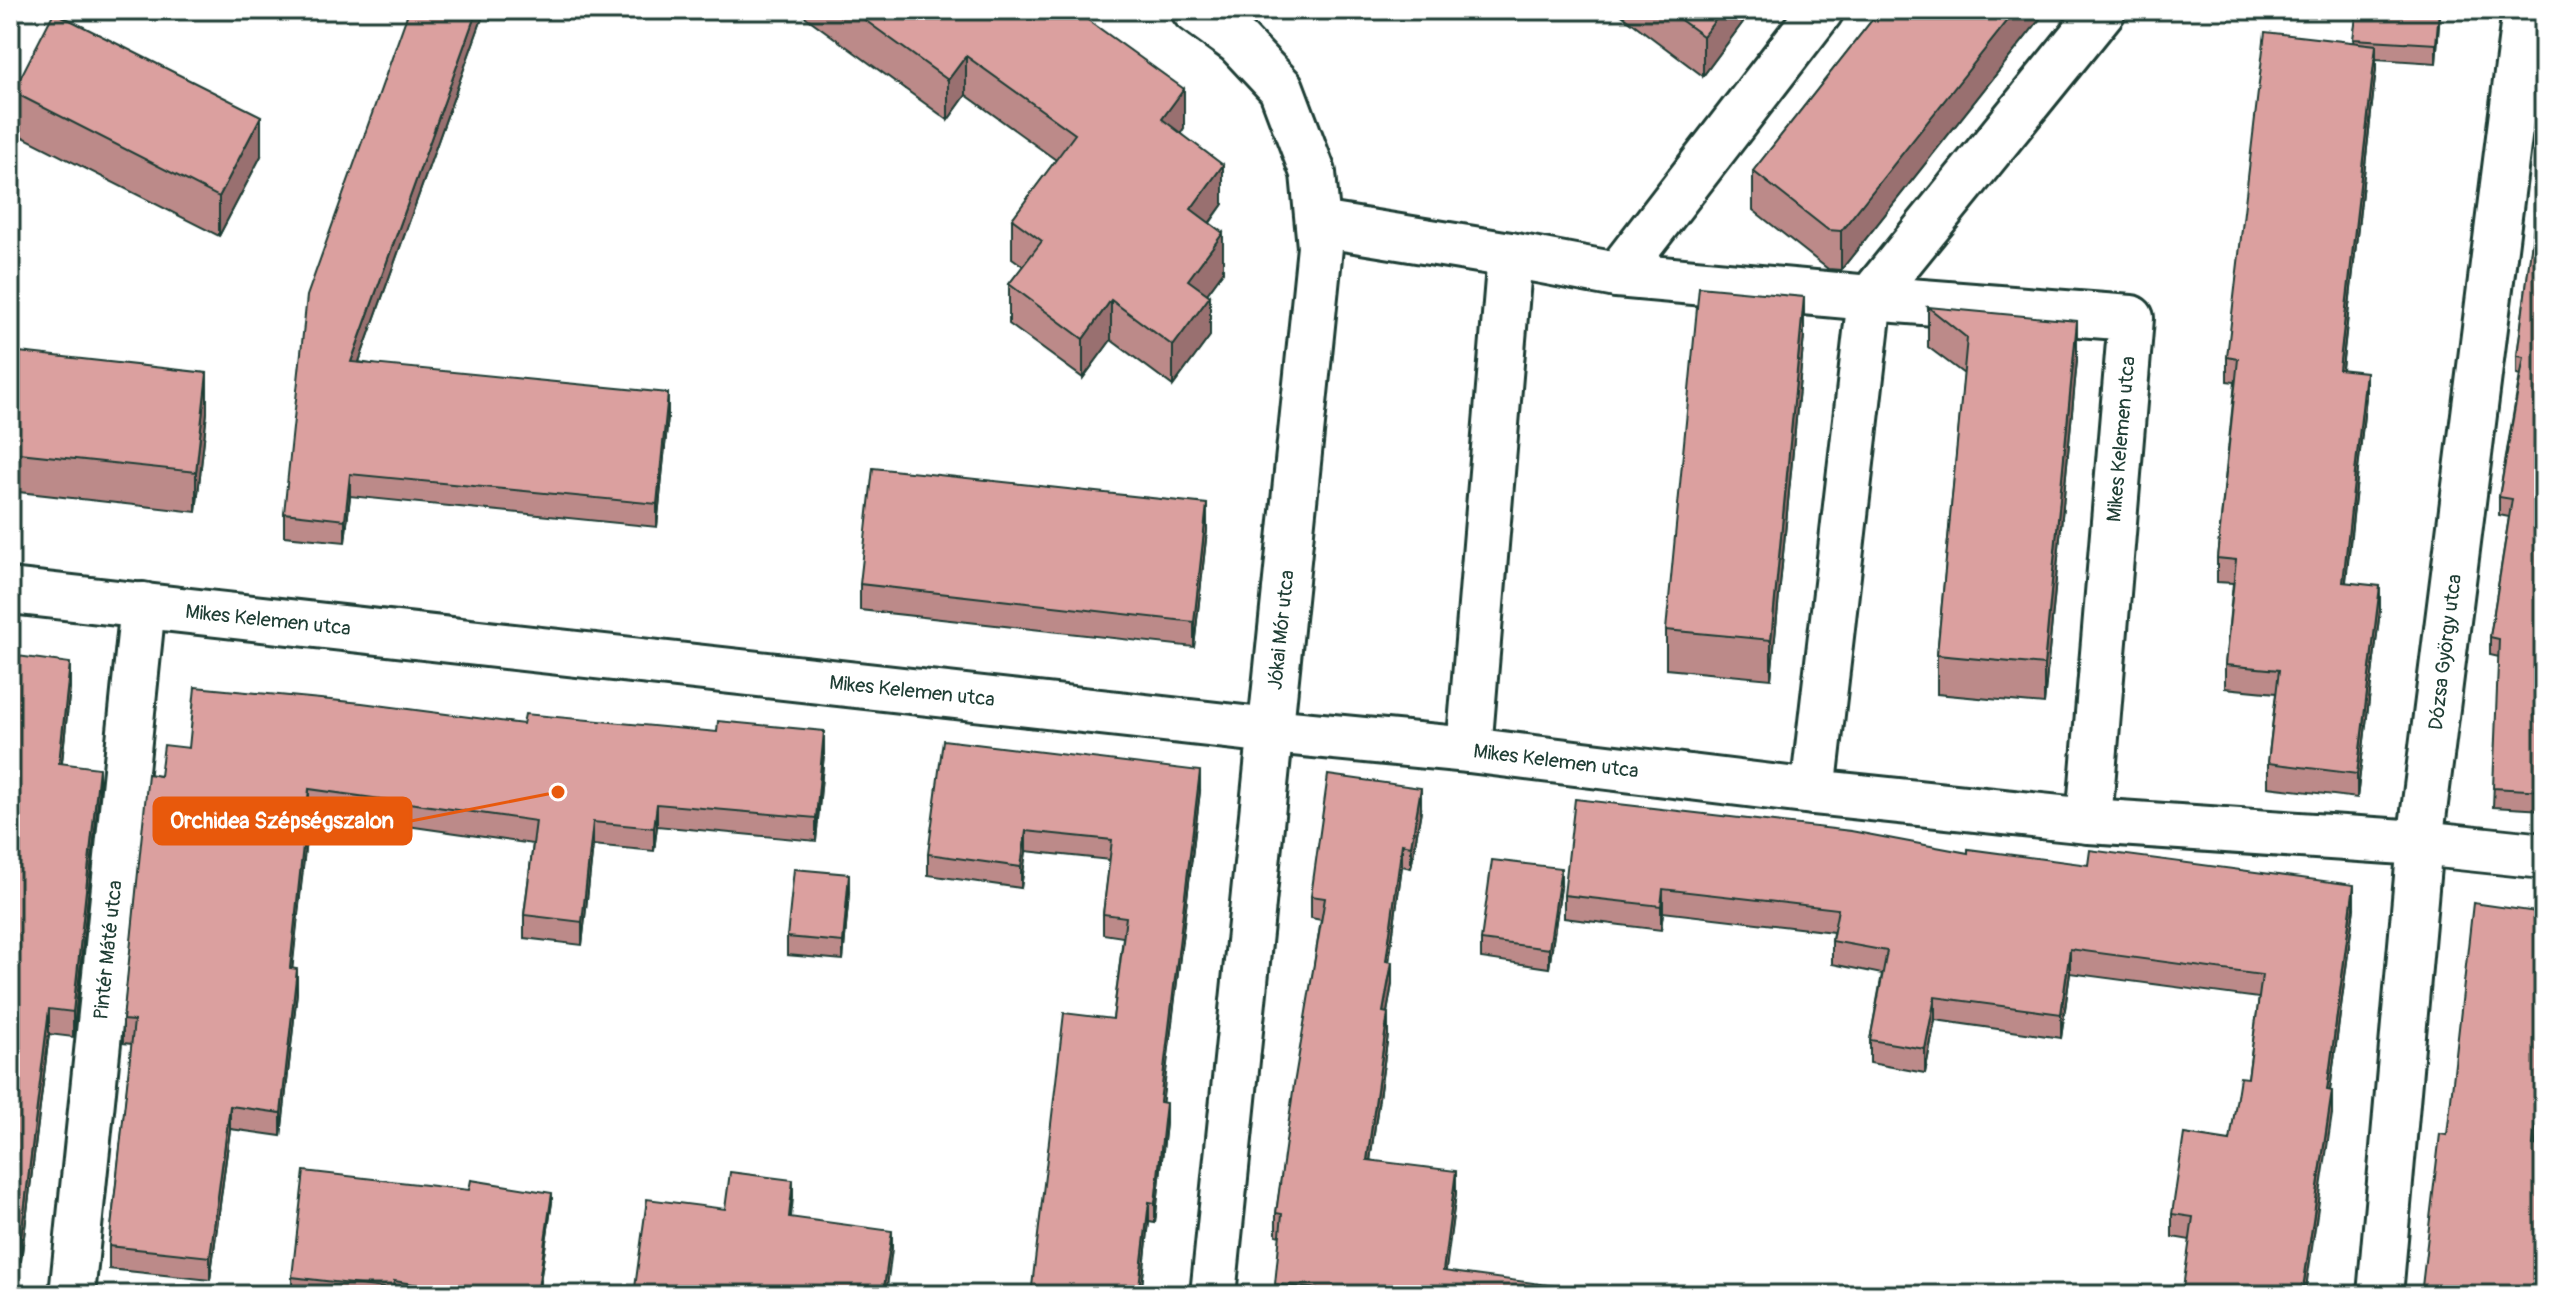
<svg xmlns="http://www.w3.org/2000/svg" width="2554" height="1305" viewBox="0 0 2554 1305" font-family="Pangolin,sans-serif">
  <rect width="100%" height="100%" fill="#fff"/>
  <filter id="ink" filterUnits="userSpaceOnUse"><feTurbulence type="fractalNoise" baseFrequency=".0125" numOctaves="2"/><feDisplacementMap in="SourceGraphic" scale="16" xChannelSelector="R" yChannelSelector="G"/><feConvolveMatrix kernelMatrix="1 2 1 2 8 2 1 2 1" color-interpolation-filters="sRGB"/></filter>
  <g filter="url(#ink)">
    <g fill="none" stroke-linecap="round" stroke-linejoin="round">
      <defs>
        <g id="minor">
          <path d="M1194,10L1238,42L1281,88L1313,173L1320,247L1213,1295"/>
          <path d="M1821,10L1617,275L1870,298L2131,318L2089,821"/>
          <path d="M1319,224L1510,255L1617,275"/>
          <path d="M10,591L1271,731L1469,750L1813,792L2089,821L2420,843L2544,856"/>
          <path d="M1469,750L1510,255"/>
          <path d="M1813,792L1870,298L2103,10"/>
          <path d="M72,1295L143,605"/>
          <path d="M2380,1295L2420,843L2525,10"/>
        </g>
      </defs>
      <use href="#minor" stroke="#1f3d34" stroke-width="50"/>
      <use href="#minor" stroke="#fff" stroke-width="44"/>
    </g>
    <g fill="#bc8a89" stroke="#1f3d34" stroke-width="2">
      <path d="M405,10H485L359,362L668,416L657,527L350,496L345,542L284,536V513L408,12Z"/>
      <path d="M796,10H1074L1184,128L1181,133L1223,204L1210,223L1223,272L1207,294L1210,336L1173,386L1111,340L1083,378L1009,324V284L1023,266L1012,258V219L1056,160L966,95L948,120Z"/>
      <path d="M1615,10H1752L1703,76Z"/>
      <path d="M1880,10H2047L1841,270L1828,269L1753,210V171Z"/>
      <path d="M2357,10H2440L2436,63L2376,59V69L2342,369L2366,396L2346,582L2380,610L2357,798L2268,787V763L2276,693L2225,688V665L2233,583L2217,582V558L2235,382L2227,381V357L2353,43Z"/>
      <path d="M13,92L261,156L219,236L13,132Z"/>
      <path d="M2544,123V810L2493,807L2499,657L2490,655V637L2509,517L2499,515V497L2520,375L2517,374V356L2534,228V210Z"/>
      <path d="M1928,307L2077,360L2044,704L1937,694V655L1964,374L1928,347Z"/>
      <path d="M1804,336L1771,679L1666,669V630Z"/>
      <path d="M10,351L207,412L196,512L10,491Z"/>
      <path d="M1207,530L1194,647L860,610V584Z"/>
      <path d="M10,655L70,687L62,763L99,792L73,1037L49,1034L21,1261L10,1259Z"/>
      <path d="M523,724L824,754L816,841L657,826L654,851L593,845L582,945L524,938V915L533,844L309,812L292,968L297,992L281,1136L230,1129L210,1280L109,1269V1246L132,1044L123,1043V1020L160,776L189,748Z"/>
      <path d="M1200,791L1162,1103L1166,1123L1155,1223L1149,1222L1141,1295H1031L1113,1019L1123,937L1103,934V914L1110,860L1026,851L1021,888L928,875V854Z"/>
      <path d="M1421,810L1411,868L1402,866L1389,962L1392,984L1387,1013L1388,1035L1370,1160L1456,1193L1445,1272L1556,1295H1275L1280,1236L1276,1235V1213L1321,920L1311,918V896Z"/>
      <path d="M1968,853L2354,908L2330,1090L2332,1114L2190,1240L2172,1237V1214L2230,1141L2248,1078L2259,998L2070,973L2061,1038L1935,1020L1925,1073L1870,1063V1040L1882,974L1832,964V941L1833,932L1663,912L1661,930L1564,918V895Z"/>
      <path d="M1561,887L1549,968L1481,958V940Z"/>
      <path d="M849,893L843,960L787,955V937Z"/>
      <path d="M552,1202L538,1295H420L394,1291V1295H361L292,1287V1277Z"/>
    </g>
    <g fill="#99706f" stroke="#1f3d34" stroke-width="2">
      <path d="M477,10H485L351,384V362Z"/>
      <path d="M1723,10H1752L1703,76V36Z"/>
      <path d="M2016,10H2047L1841,270V231Z"/>
      <path d="M2439,10H2440L2436,63V44Z"/>
      <path d="M2376,45V69L2339,393V369Z"/>
      <path d="M966,56V95L948,120V80Z"/>
      <path d="M1184,89V128L1162,158V119Z"/>
      <path d="M261,116V156L219,236V197Z"/>
      <path d="M1223,165V204L1191,248V209Z"/>
      <path d="M1223,233V272L1188,320V280Z"/>
      <path d="M1210,296V336L1173,386V346Z"/>
      <path d="M1804,297V336L1771,679V640Z"/>
      <path d="M1111,300V340L1083,378V339Z"/>
      <path d="M2077,321V360L2044,704V665Z"/>
      <path d="M2366,372V396L2343,606V582Z"/>
      <path d="M207,373V412L196,512V472Z"/>
      <path d="M668,393V416L657,527V504Z"/>
      <path d="M350,474V496L345,542V520Z"/>
      <path d="M1207,504V530L1194,647V622Z"/>
      <path d="M2380,586V610L2357,798V774Z"/>
      <path d="M70,663V687L59,788V763Z"/>
      <path d="M824,731V754L816,841V818Z"/>
      <path d="M99,768V792L73,1037V1012Z"/>
      <path d="M1200,771V791L1160,1123V1102Z"/>
      <path d="M1421,788V810L1411,868V846Z"/>
      <path d="M309,789V812L290,991V968Z"/>
      <path d="M657,804V826L654,851V828Z"/>
      <path d="M593,822V845L582,945V922Z"/>
      <path d="M1026,831V851L1021,888V867Z"/>
      <path d="M1402,844V866L1386,983V961Z"/>
      <path d="M1561,868V887L1549,968V949Z"/>
      <path d="M849,874V893L843,960V942Z"/>
      <path d="M2354,885V908L2327,1113V1090Z"/>
      <path d="M1663,889V912L1661,930V906Z"/>
      <path d="M2070,949V973L2061,1038V1014Z"/>
      <path d="M1392,962V984L1383,1035V1012Z"/>
      <path d="M297,969V992L281,1136V1113Z"/>
      <path d="M1935,997V1020L1925,1073V1049Z"/>
      <path d="M49,1009V1034L21,1261V1236Z"/>
      <path d="M1388,1013V1035L1367,1182V1160Z"/>
      <path d="M2544,1050V1074L2533,1168V1145Z"/>
      <path d="M2332,1091V1114L2305,1295H2302Z"/>
      <path d="M1166,1103V1123L1155,1223V1203Z"/>
      <path d="M230,1106V1129L210,1280V1257Z"/>
      <path d="M1456,1171V1193L1443,1293V1271Z"/>
      <path d="M793,1180V1198L789,1236V1217Z"/>
      <path d="M552,1193V1202L538,1295H537Z"/>
      <path d="M1149,1202V1222L1141,1295H1138Z"/>
      <path d="M892,1231V1249L886,1295H883Z"/>
    </g>
    <g fill="#dba09f" stroke="#1f3d34" stroke-width="2">
      <path d="M409,10H477L351,362L668,393L657,504L350,474L345,520L284,513L307,296Z"/>
      <path d="M851,10H1074L1184,89L1162,119L1223,165L1191,209L1223,233L1188,280L1210,296L1173,346L1111,300L1083,339L1009,284L1042,241L1012,219L1075,134L966,56L948,80Z"/>
      <path d="M1667,10H1723L1703,36Z"/>
      <path d="M1880,10H2016L1841,231L1828,230L1753,171Z"/>
      <path d="M2357,10H2439L2436,44L2353,39Z"/>
      <path d="M54,12L261,116L219,197L13,92Z"/>
      <path d="M2265,32L2376,45L2339,369L2366,372L2343,582L2380,586L2357,774L2268,763L2279,670L2225,665L2236,560L2217,558L2238,359L2227,357Z"/>
      <path d="M2544,123V791L2493,788L2499,639L2490,637L2512,499L2499,497L2524,357L2517,356L2536,210H2534Z"/>
      <path d="M1699,287L1804,297L1771,640L1666,630Z"/>
      <path d="M1928,307L2077,321L2044,665L1937,655L1967,338Z"/>
      <path d="M10,351L207,373L196,472L10,452Z"/>
      <path d="M873,468L1207,504L1194,622L860,584Z"/>
      <path d="M10,655L70,663L59,763L99,768L73,1012L49,1009L21,1236L10,1235Z"/>
      <path d="M195,687L362,703L523,724L525,714L717,732L718,721L824,731L816,818L657,804L654,828L593,822L582,922L524,915L536,821L309,789L290,968L297,969L281,1113L230,1106L210,1257L109,1246L134,1021L123,1020L148,774L160,776L164,745L189,748Z"/>
      <path d="M943,740L1200,771L1160,1102L1166,1103L1155,1203L1149,1202L1138,1295H1031L1064,1013L1113,1019L1126,917L1103,914L1112,840L1026,831L1021,867L928,854Z"/>
      <path d="M1328,775L1421,788L1411,846L1402,844L1386,961L1392,962L1383,1012L1388,1013L1367,1160L1456,1171L1443,1271L1556,1286L1555,1295H1373L1275,1284L1282,1214L1276,1213L1294,1084L1325,898L1311,896Z"/>
      <path d="M1575,799L1851,831L1968,853V849L2088,865L2090,850L2354,885L2327,1090L2332,1091L2302,1295H2182L2193,1217L2172,1214L2184,1134L2230,1141L2240,1077L2248,1078L2262,975L2070,949L2061,1014L1935,997L1925,1049L1870,1040L1887,951L1832,941L1838,909L1663,889L1661,906L1564,895Z"/>
      <path d="M1492,860L1561,868L1549,949L1481,940Z"/>
      <path d="M794,869L849,874L843,942L787,937Z"/>
      <path d="M2473,903L2544,913V1050L2533,1145L2544,1146V1295H2421L2440,1134L2447,1135Z"/>
      <path d="M304,1171L469,1190L471,1180L552,1193L537,1295H481L394,1281L393,1289L292,1277Z"/>
      <path d="M730,1172L793,1180L789,1217L892,1231L883,1295H634L647,1199L725,1209Z"/>
      <path d="M1742,1291L1769,1295H1741Z"/>
    </g>
  </g>
  <g text-anchor="middle" dominant-baseline="central" stroke-width="6" stroke-linejoin="round" paint-order="stroke">
    <g font-size="20" fill="#1f3d34" stroke="#fff">
      <text transform="translate(2121 439) rotate(-85)">Mikes Kelemen utca</text>
      <text transform="translate(268 620) rotate(6)">Mikes Kelemen utca</text>
      <text transform="translate(1281 630) rotate(-84)">Jókai Mór utca</text>
      <text transform="translate(2445 652) rotate(-83)">Dózsa György utca</text>
      <text transform="translate(912 691) rotate(6)">Mikes Kelemen utca</text>
      <text transform="translate(1556 761) rotate(7)">Mikes Kelemen utca</text>
      <text transform="translate(108 950) rotate(-84)">Pintér Máté utca</text>
    </g>
  </g>
  <path fill="none" stroke="#e8590c" stroke-width="3" d="M558 792L411 821"/>
  <circle fill="#e8590c" stroke="#fff" stroke-width="3" cx="558" cy="792" r="8"/>
  <rect fill="#e8590c" stroke="#e8590c" stroke-width="3" x="154" y="798" width="257" height="46" rx="8"/>
  <g font-size="22" text-anchor="middle" font-weight="bold" fill="#fff">
    <text x="282" y="828">Orchidea Szépségszalon</text>
  </g>
  <rect width="2554" height="1305" fill="none" stroke="#fff" stroke-width="40"/>
  <rect x="20" y="20" width="2514" height="1265" fill="none" stroke="#1f3d34" stroke-width="3" filter="url(#ink)"/>
</svg>
